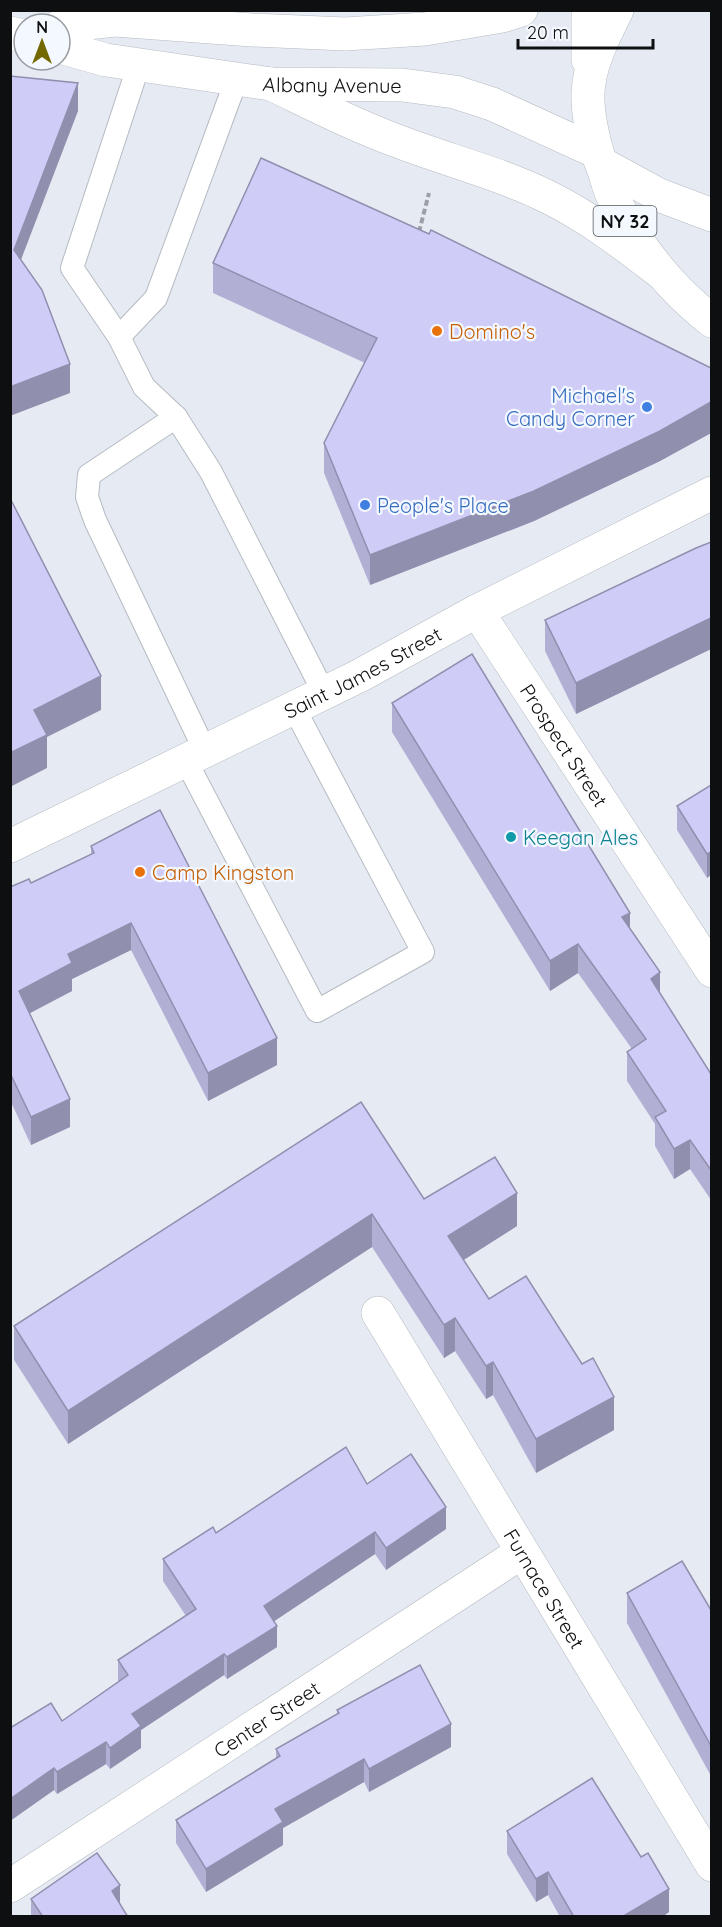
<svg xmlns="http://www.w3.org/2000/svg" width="722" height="1927" viewBox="0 0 722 1927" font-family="Quicksand,sans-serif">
  <rect width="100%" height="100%" fill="#e6ebf3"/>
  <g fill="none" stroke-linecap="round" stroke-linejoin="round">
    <defs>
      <g id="service">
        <path d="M139,64L72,268L119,337L144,387L176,417L211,472L324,693"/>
        <path d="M119,337L156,298L237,78"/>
        <path d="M176,417L89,475L87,497L95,520L205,751"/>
        <path d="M186,761L317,1011L423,952L294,708"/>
      </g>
      <g id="minor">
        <path id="s1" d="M477,611L712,971"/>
        <path id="s2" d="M10,846L359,676L477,611L712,493"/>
        <path id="s3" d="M378,1313L712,1865"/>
        <path id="s4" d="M10,1886L522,1552"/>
      </g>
      <g id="secondary">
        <path d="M60,26L115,20L252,30L345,34L425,29L502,16L521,10"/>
        <path d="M10,33L24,36"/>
        <path id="s5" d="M60,47L106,60L271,84L402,85L455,92L492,104L597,152"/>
      </g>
      <g id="trunk">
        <path d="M588,10V60"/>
        <path d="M617,10C606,32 592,59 589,83C585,105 593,142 601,163C606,174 608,187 613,197C636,246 670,288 712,321"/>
        <path d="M271,84C313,104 355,126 400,142C450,161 502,174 550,198C590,218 625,245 660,272"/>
        <path d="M602,164L659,195L712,215"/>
      </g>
    </defs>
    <use href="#service" stroke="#b5bbc2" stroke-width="24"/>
    <use href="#minor" stroke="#b5bbc2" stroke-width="34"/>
    <use href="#secondary" stroke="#b5bbc2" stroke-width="34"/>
    <use href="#trunk" stroke="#b5bbc2" stroke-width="34"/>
    <path stroke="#9ca0a6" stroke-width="4" stroke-dasharray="6 3" stroke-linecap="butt" d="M419,232L429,193"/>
    <use href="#service" stroke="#fff" stroke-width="22"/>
    <use href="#minor" stroke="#fff" stroke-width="33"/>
    <use href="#secondary" stroke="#fff" stroke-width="33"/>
    <use href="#trunk" stroke="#fff" stroke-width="33"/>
  </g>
  <g fill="#b2afd5">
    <path d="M213,263L711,368V433L660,461L534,521L370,585L324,473V443L365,363L213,293Z"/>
    <path d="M711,542V649L576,714L545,651V620Z"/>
    <path d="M392,703L630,929L660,994L711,1074V1200L690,1169L674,1179L655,1146V1124L627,1081V1052L632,1049L578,973L550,991L392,732Z"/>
    <path d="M711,785L707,878L677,830V806Z"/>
    <path d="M91,846L277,1065L208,1101L131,950L72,979V991L29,1013L70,1127L31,1145L10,1100V887L31,883L91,855Z"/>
    <path d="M361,1102L424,1199L517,1226L463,1260L489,1299L614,1430L536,1473L493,1395L486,1399L455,1351L444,1358L372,1247L68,1444L14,1360V1326Z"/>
    <path d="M367,1484L446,1529L386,1570L375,1554L274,1621L277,1647L227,1679L224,1675L141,1730V1748L110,1769L106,1764L57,1794L54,1790L10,1821L62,1721L118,1682V1660L186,1616L163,1581V1559L216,1533Z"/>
    <path d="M627,1593L711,1610V1776L627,1623Z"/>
    <path d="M337,1710L451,1747L369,1792L364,1782L283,1828V1845L206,1892L176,1843V1820L276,1758V1749L337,1714Z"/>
    <path d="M507,1831L669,1912L662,1917H560L548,1895L536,1902L507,1854Z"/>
    <path d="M31,1899L120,1904L128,1917H31Z"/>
  </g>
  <g fill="#918fae">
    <path d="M78,83V111L14,278V250Z"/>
    <path d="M70,364V393L10,416V387Z"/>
    <path d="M711,402V433L660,461L534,521L370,585V555Z"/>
    <path d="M711,618V649L576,714V683Z"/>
    <path d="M101,676V710L47,737V768L10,787V753L34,710Z"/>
    <path d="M711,852V875L707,878V854Z"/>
    <path d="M630,913V942L622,917Z"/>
    <path d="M131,923V950L72,979V991L19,1019V991L68,954Z"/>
    <path d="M578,944V973L550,991V961Z"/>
    <path d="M660,972V1002L651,979Z"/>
    <path d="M277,1038V1065L208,1101V1073Z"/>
    <path d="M70,1099V1127L31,1145V1117Z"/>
    <path d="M690,1140V1169L674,1179V1149Z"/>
    <path d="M517,1193V1226L448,1270V1236Z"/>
    <path d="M372,1214V1247L68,1444V1411Z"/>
    <path d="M455,1318V1351L444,1358V1325Z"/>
    <path d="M493,1362V1395L486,1399V1366Z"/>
    <path d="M614,1397V1430L536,1473V1439Z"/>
    <path d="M446,1507V1529L386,1570V1548Z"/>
    <path d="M375,1532V1554L264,1628V1606Z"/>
    <path d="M277,1626V1647L227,1679V1657Z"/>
    <path d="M224,1654V1675L141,1730V1748L110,1769V1748L132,1714Z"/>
    <path d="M451,1724V1747L369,1792V1769Z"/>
    <path d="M106,1742V1764L57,1794V1772Z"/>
    <path d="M364,1759V1782L283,1828V1845L206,1892V1869L275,1809Z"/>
    <path d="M54,1768V1790L10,1821V1799Z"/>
    <path d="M548,1872V1895L536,1902V1879Z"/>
    <path d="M120,1885V1915L112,1891Z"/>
    <path d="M669,1889V1912L662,1917H622Z"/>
  </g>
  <g fill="#cfccf8" stroke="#918fae" stroke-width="1.5">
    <path d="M10,76L78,83L14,250L42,290L70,364L10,387Z"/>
    <path d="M261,158L429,234L431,230L711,368V402L660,431L534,491L370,555L324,443L377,338L213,263Z"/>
    <path d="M10,498L101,676L34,710L47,735L10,753Z"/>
    <path d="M711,542V618L576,683L545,620L696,548Z"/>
    <path d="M472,654L630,913L622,917L660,972L651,979L711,1074V1170L690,1140L674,1149L655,1117L666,1111L627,1052L646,1039L578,944L550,961L392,703Z"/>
    <path d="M711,785V852L707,854L677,806Z"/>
    <path d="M160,810L277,1038L208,1073L131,923L68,954L72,963L19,991L70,1099L31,1117L10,1073V887L29,879L31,883L94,853L91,846Z"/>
    <path d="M361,1102L424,1199L495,1157L517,1193L448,1236L489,1299L526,1276L582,1364L593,1358L614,1397L536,1439L493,1362L486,1366L455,1318L444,1325L372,1214L68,1411L14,1326Z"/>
    <path d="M346,1447L367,1484L411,1454L446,1507L386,1548L375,1532L264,1606L277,1626L227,1657L224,1654L132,1714L141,1726L110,1748L106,1742L57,1772L54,1768L10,1799V1728L51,1703L62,1721L128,1675L118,1660L196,1609L163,1559L213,1527L216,1533Z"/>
    <path d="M682,1561L711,1610V1746L627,1593Z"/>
    <path d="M420,1665L451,1724L369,1769L364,1759L275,1809L283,1822L206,1869L176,1820L280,1756L276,1749L339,1713L337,1710Z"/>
    <path d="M592,1778L641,1857L648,1853L669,1889L622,1917H574L548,1872L536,1879L507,1831Z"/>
    <path d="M97,1853L120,1885L112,1891L128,1917H43L31,1899Z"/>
  </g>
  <g fill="#e8710a" stroke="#f4f8ff" stroke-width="2">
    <circle cx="437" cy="331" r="6"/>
    <circle cx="140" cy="872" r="6"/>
  </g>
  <g fill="#3f7fe0" stroke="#f4f8ff" stroke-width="2">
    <circle cx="647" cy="407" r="6"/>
    <circle cx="365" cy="505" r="6"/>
  </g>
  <circle fill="#0f9aa8" stroke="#f4f8ff" stroke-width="2" cx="511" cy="837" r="6"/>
  <g text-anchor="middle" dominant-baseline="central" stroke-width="4.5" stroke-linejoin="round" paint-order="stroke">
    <rect fill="#f4f8ff" stroke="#525558" stroke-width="1.5" x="593.5" y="206" width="63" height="30" rx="4.5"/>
    <g font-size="18" font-weight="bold" fill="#0d0f11">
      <text x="625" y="221">NY 32</text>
    </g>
    <g font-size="20" fill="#0d0f11" stroke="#f4f8ff">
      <text stroke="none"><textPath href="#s5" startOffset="276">Albany Avenue</textPath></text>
      <text stroke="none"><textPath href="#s2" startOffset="393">Saint James Street</textPath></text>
      <text stroke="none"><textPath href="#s1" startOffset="160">Prospect Street</textPath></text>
      <text stroke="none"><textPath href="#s3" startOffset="322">Furnace Street</textPath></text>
      <text stroke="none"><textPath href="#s4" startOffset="306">Center Street</textPath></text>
    </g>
    <g font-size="20" fill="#c56008" stroke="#f4f8ff" text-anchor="start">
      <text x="449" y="331">Domino's</text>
      <text x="152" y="872">Camp Kingston</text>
    </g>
    <g font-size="20" fill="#366cbe" stroke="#f4f8ff" text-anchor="end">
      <text x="635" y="395">Michael's<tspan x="635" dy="23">Candy Corner</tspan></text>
      <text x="377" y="505" text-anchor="start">People's Place</text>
    </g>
    <g font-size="20" fill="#0d838f" stroke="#f4f8ff" text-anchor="start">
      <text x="523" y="837">Keegan Ales</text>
    </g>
  </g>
  <rect width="722" height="1927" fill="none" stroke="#0d0f11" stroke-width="24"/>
  <g transform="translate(42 42)"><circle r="28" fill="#f4f8ff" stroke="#989ba0" stroke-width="1.5"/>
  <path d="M0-4.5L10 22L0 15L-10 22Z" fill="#746900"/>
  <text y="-9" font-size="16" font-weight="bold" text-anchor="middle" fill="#0d0f11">N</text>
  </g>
  <path d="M518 39v9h135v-9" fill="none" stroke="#0d0f11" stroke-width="3"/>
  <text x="527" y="39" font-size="18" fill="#0d0f11" stroke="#f4f8ff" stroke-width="4.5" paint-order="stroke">20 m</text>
</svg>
